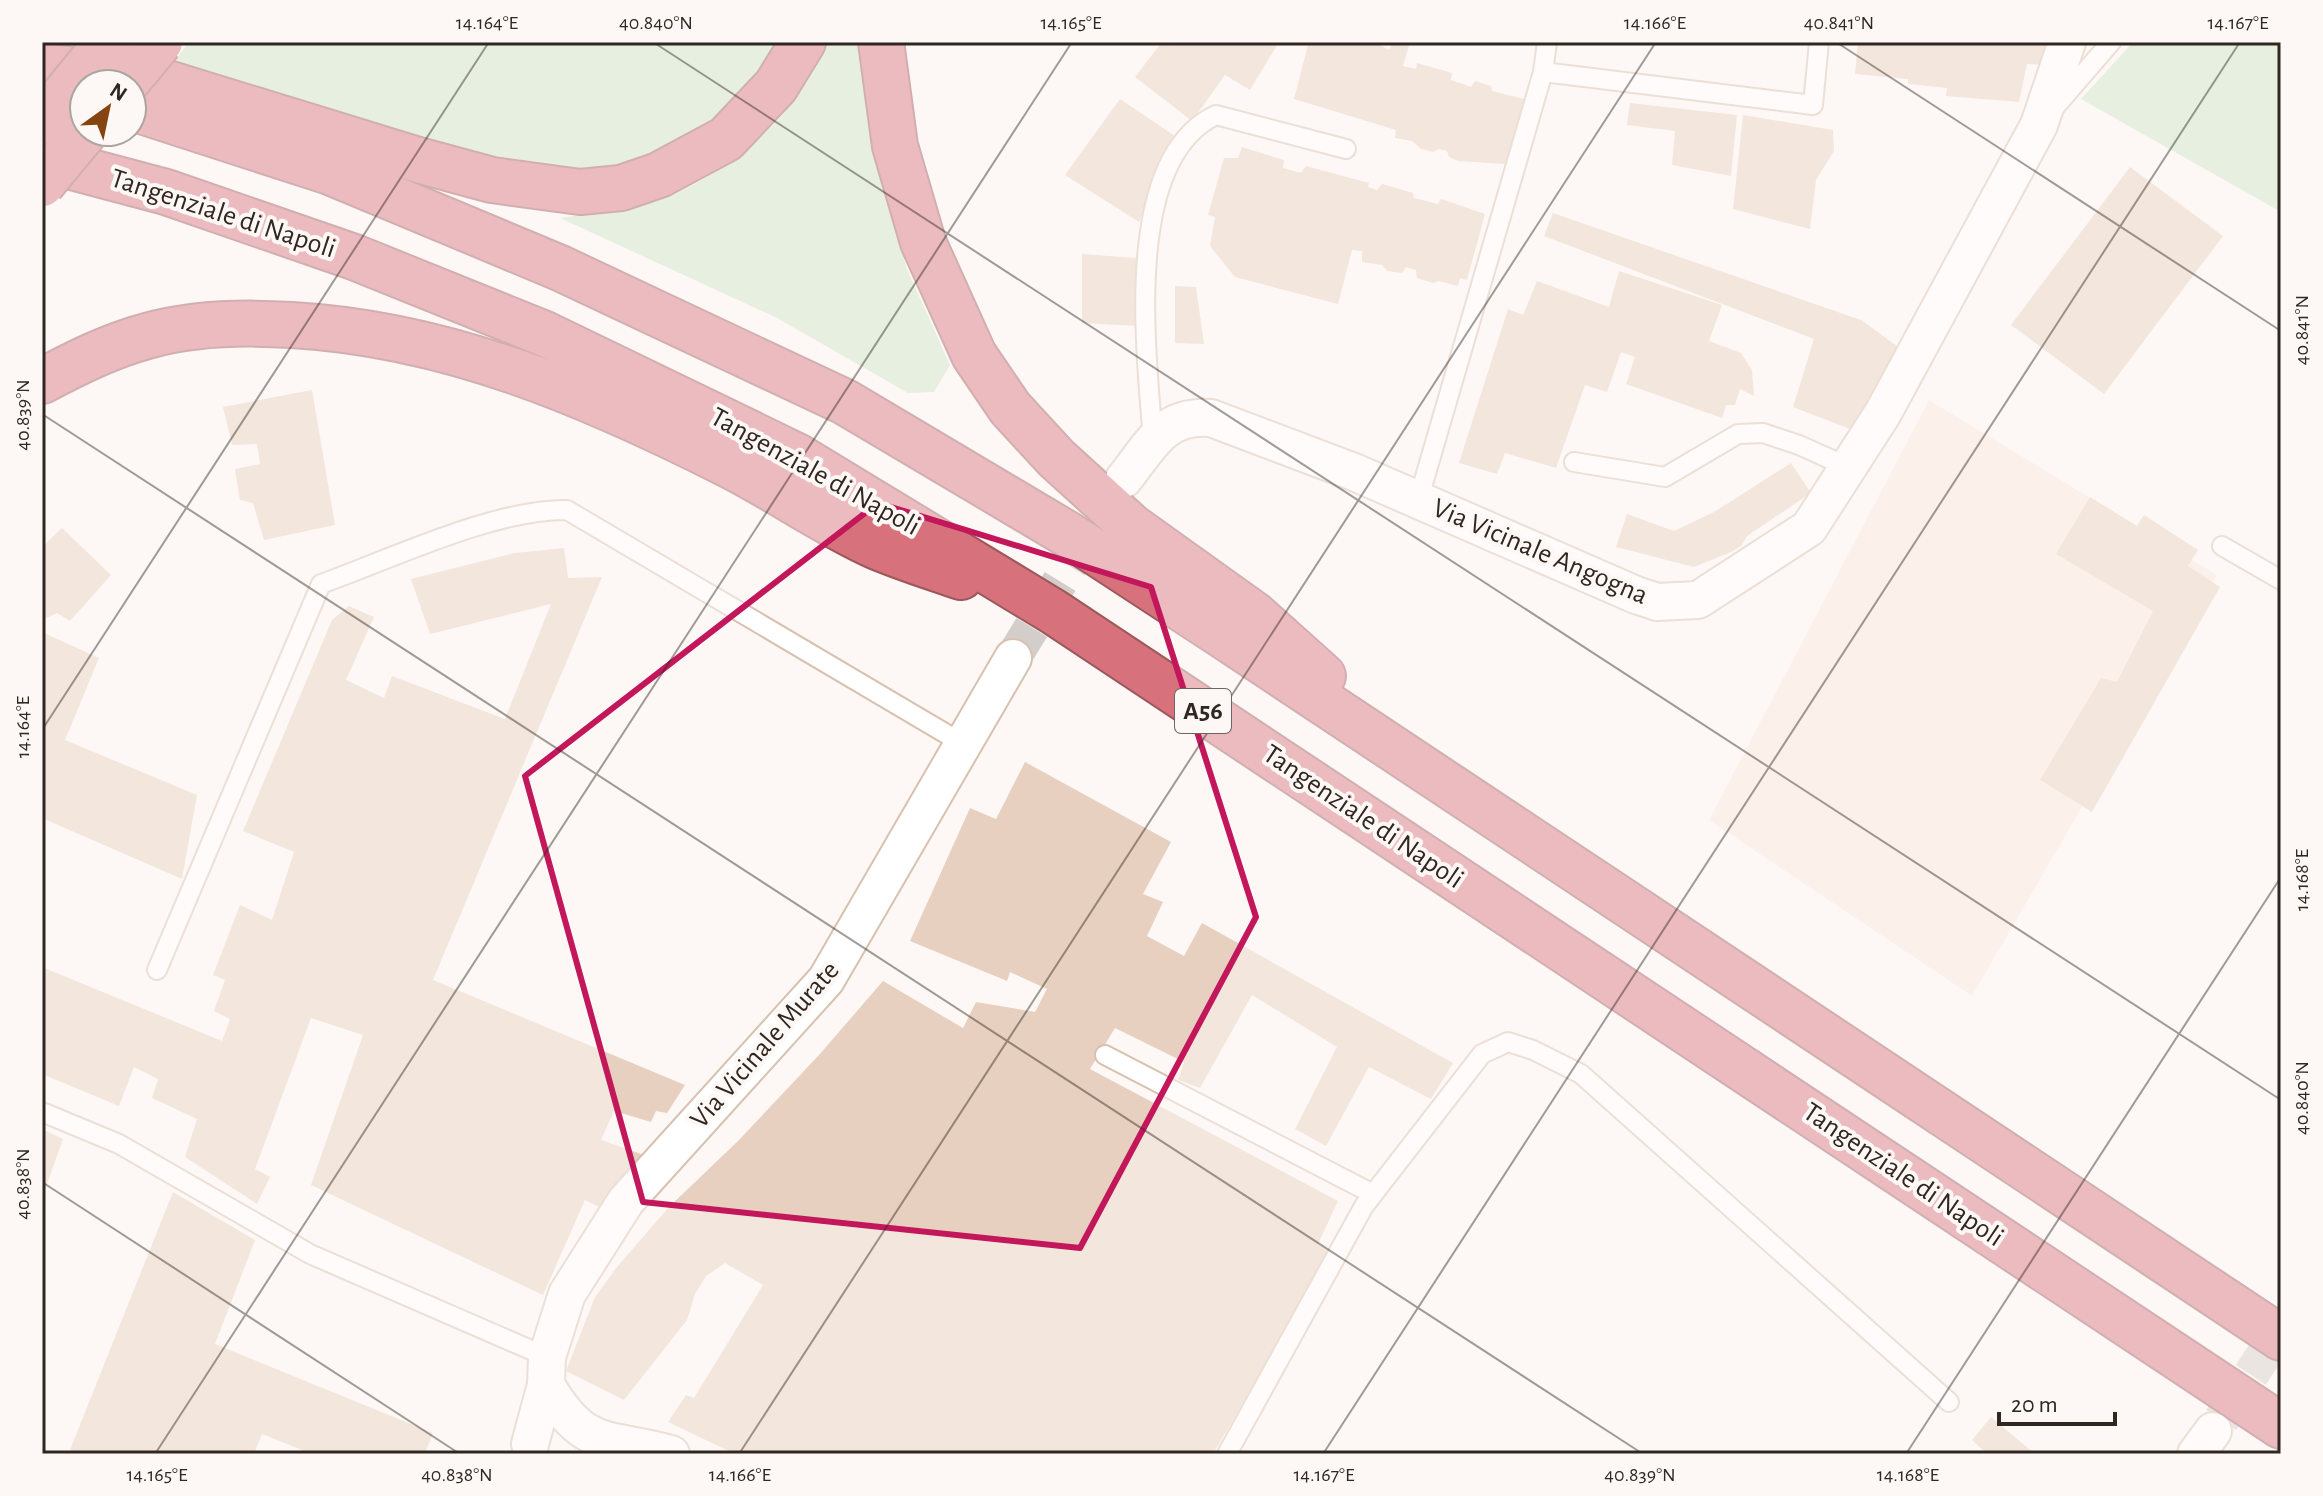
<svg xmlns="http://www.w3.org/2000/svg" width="2323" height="1496" viewBox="0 0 2323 1496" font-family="'Alegreya Sans',sans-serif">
  <rect width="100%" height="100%" fill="#fdf8f5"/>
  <path fill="#fbe8db" d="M1929,400L2217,575L1972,996L1709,820Z"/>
  <g fill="#cce5c8">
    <path d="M189,42H780L770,64L713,124L626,167L538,173L174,62Z"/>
    <path d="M827,42H859L881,184L907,269L950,365L934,392L908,393L777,318L560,218C593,213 632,211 663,199C734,170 799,114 827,42Z"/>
    <path d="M2133,42H2281V212L2081,99Z"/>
  </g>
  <g fill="#e7d0bf">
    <path d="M1162,42L1170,46L1173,42H1279L1250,90L1225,75L1192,121L1135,77Z"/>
    <path d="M1322,42H1374L1389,50L1393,42L1409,45L1403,66L1416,69L1417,63L1452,73L1451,80L1471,87L1475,81L1491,86L1492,91L1528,100L1505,164L1458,161L1449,157L1447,151L1439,149L1433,152L1421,149L1412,141L1395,138L1396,130L1294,99L1308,45Z"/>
    <path d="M1858,42H2050L2042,65L2027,64L2019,102L1946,96L1947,88L1908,84V79L1855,74Z"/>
    <path d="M1120,99L1178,138L1157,168L1159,179L1139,222L1065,175Z"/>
    <path d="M1630,103L1737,115L1731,176L1672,165L1675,131L1627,125Z"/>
    <path d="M1743,115L1833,130L1834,151L1816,180L1810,229L1733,209Z"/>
    <path d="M1242,147L1284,160L1283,168L1301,173L1306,166L1369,183L1368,187L1377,190L1382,184L1413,193L1414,198L1438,204L1441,199L1485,214L1467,280L1460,278L1458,286L1439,281L1433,283L1417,278L1416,270L1406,267L1402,273L1387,271L1382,265L1362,262V251L1352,250L1338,304L1235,277L1210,246L1215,217L1208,215L1224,158H1238Z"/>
    <path d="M2130,167L2223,236L2104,394L2011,325Z"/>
    <path d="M1553,213L1861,320L1908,354L1858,432L1793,407L1814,339L1544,236Z"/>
    <path d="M1082,254L1136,258L1138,326L1082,323Z"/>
    <path d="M1619,271L1722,305L1709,341L1741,353L1752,370L1754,396L1740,389L1735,405H1726L1722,418L1626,384L1635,357L1621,352L1607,392L1585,385L1556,468L1505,453L1497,474L1459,463L1508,309L1523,315L1537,281L1609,307Z"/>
    <path d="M1175,286L1196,287L1204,344L1175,343Z"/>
    <path d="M312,390L335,525L264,540L253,503L240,500L235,469L260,464L257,444L232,445L223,407Z"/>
    <path d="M1791,463L1811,493L1747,536L1741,546L1731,552L1694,567L1616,547L1627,514L1674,531L1714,512Z"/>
    <path d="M2090,497L2137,526L2144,515L2198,550L2188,566L2220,587L2092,812L2040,780L2101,678L2117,682L2153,611L2056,554Z"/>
    <path d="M62,528L111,575L70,621L57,613L42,620V547Z"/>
    <path d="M564,548L568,578L602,577L433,980L685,1085L667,1113L656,1111L651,1122L614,1111L601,1140L644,1155L607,1211L585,1200L543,1295L311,1185L363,1035L311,1018L255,1169L270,1177L257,1204L185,1157L197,1119L152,1098L158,1079L134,1067L119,1106L42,1074V967L222,1041L230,1019L214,1011L225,980L213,975L240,905L272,920L294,852L243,831L332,620L349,606L374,617L346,680L384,698L392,676L505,719L551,604L430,634L411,579L515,553Z"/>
    <path d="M42,632L99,658L65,740L197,795L182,879L42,818Z"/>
    <path d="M1025,762L1171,842L1143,894L1163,902L1147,936L1184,956L1202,923L1453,1063L1431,1099L1369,1067L1326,1146L1295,1129L1337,1047L1252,995L1200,1088L1178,1080L1184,1062L1115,1028L1090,1069L1338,1201L1318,1244L1331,1253L1213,1454H735L668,1422L686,1395L694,1398L763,1285L725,1263L706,1276L695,1294L687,1320L624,1400L566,1371L595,1297L617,1267L669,1207L738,1141L819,1055L883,981L963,1028L976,1002L1035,1012L1047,989L1010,972L1007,981L910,941L970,808L996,819Z"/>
    <path d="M42,1129L63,1139L42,1198Z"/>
    <path d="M173,1192L255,1240L215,1344L433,1433L426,1451L433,1454H312L262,1434L254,1454H81L70,1450Z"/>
    <path d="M1991,1417L2035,1454H1987L1972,1440Z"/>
  </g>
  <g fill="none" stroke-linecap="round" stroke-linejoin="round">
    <g stroke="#d4ceca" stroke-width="36" stroke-dasharray="36 18" stroke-linecap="butt">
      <path d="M1013,658L1121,482"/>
      <path d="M2221,1420L2281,1329"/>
    </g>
    <defs>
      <g id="service">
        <path d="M1543,72L1547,42"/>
        <path d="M2054,108L2111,42"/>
        <path d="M1153,442C1147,355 1121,160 1216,115L1346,149"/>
        <path d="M1574,462L1665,477L1738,434L1763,433L1799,445L1850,468"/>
        <path d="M1418,501L1543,72L1813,105L1819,42"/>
        <path d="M2222,546L2281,580"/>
        <path d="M157,970L321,584C391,559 494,509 567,510L965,745"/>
        <path d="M1105,1055L1373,1194"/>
        <path d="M42,1112L119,1144L310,1254L547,1357"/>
        <path d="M1227,1454L1364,1206L1482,1054L1508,1042L1533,1050L1581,1074L1949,1402"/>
      </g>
      <g id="minor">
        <path d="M1124,479C1151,445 1164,414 1211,418L1354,472L1636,595L1657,602L1698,600L1809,528L1883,413L2039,125L2067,42"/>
        <path d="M546,1385C585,1451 605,1436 671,1454"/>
        <path d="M530,1444L546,1385L547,1357L567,1294L626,1201L826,980L1013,658"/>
        <path d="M2196,1454L2213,1431"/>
      </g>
      <g id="motorway">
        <path d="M881,42L895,146L923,242L974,355L1010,408L1056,458L1132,527L1255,615L1323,676"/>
        <path d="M42,66L151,78L418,160L492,180L580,192L621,188L659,175L726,139L776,86L803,42"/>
        <path d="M132,108L330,172L560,268L845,402L1069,535L1222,635L2281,1338"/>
        <path d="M42,159L166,192L354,257L545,334L797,456L1054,612L2281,1426"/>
        <path d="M42,381C76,363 110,346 147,336C193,323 245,322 292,325C448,334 588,394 727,464C777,489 824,523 875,546C903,558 932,567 961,577"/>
      </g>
    </defs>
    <use href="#service" stroke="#d8c1b0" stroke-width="22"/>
    <use href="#minor" stroke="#d8c1b0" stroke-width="40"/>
    <use href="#motorway" stroke="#9c585c" stroke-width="48"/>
    <use href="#service" stroke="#fff" stroke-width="18"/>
    <use href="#minor" stroke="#fff" stroke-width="36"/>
    <use href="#motorway" stroke="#d7727c" stroke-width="44"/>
    <defs>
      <g id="motorway-bridge">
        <path d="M125,84L160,42"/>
        <path d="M42,122L107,42"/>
        <path d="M42,184L85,132"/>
      </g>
    </defs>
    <use href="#motorway-bridge" stroke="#9c585c" stroke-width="48" stroke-linecap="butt"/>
    <use href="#motorway-bridge" stroke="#d7727c" stroke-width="44"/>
  </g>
  <path d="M0 0H2323V1496H0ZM878,503L1151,587L1256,917L1080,1248L643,1202L525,776Z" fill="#fdf8f5" fill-opacity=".55" fill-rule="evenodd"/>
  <path fill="none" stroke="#c2185b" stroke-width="6" stroke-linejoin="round" d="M878,503L1151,587L1256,917L1080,1248L643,1202L525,776Z"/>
  <path fill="none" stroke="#2f2720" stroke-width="2" stroke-opacity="0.45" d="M653,42L2281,1100M1836,42L2281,331M42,414L1643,1454M42,730L489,42M42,1182L460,1454M155,1454L1072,42M739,1454L1656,42M1323,1454L2240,42M1906,1454L2281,877"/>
  <g text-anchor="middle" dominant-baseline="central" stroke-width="8" stroke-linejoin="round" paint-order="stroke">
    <rect fill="#fdf8f5" stroke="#6d6660" stroke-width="2" x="1175" y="689" width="56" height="44" rx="6"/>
    <g font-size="26" font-weight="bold" fill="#2f2720">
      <text x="1203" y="711">A56</text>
    </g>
    <g font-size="28" fill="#2f2720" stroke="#fdf8f5">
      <text transform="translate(223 214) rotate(18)">Tangenziale di Napoli</text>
      <text transform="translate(815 472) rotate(29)">Tangenziale di Napoli</text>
      <text transform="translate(1540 552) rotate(23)">Via Vicinale Angogna</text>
      <text transform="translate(1363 817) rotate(34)">Tangenziale di Napoli</text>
      <text transform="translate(765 1045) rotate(-49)">Via Vicinale Murate</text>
      <text transform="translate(1903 1175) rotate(34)">Tangenziale di Napoli</text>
    </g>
  </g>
  <rect width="2323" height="1496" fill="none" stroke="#fdf8f5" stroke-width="88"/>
  <g transform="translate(108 108) rotate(33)"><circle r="38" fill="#fdf8f5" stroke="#aba4a0" stroke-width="2"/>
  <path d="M0-6L14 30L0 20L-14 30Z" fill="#864411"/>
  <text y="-12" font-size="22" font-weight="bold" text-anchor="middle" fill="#2f2720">N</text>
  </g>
  <path d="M1999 1412v12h116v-12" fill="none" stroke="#2f2720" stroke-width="4"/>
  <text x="2011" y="1412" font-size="24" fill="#2f2720" stroke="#fdf8f5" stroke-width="6" paint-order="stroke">20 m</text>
  <rect x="44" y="44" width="2235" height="1408" fill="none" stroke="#2f2720" stroke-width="3"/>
  <g font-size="20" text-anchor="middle" fill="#2f2720">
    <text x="487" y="29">14.164°E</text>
    <text x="656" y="29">40.840°N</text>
    <text x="1071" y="29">14.165°E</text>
    <text x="1655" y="29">14.166°E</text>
    <text x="1839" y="29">40.841°N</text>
    <text x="2238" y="29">14.167°E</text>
    <text transform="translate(2301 330) rotate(-90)" y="7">40.841°N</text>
    <text transform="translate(22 415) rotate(-90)" y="7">40.839°N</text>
    <text transform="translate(22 727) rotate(-90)" y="7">14.164°E</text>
    <text transform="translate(2301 880) rotate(-90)" y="7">14.168°E</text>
    <text transform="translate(2301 1098) rotate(-90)" y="7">40.840°N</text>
    <text transform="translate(22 1184) rotate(-90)" y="7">40.838°N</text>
    <text x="157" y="1481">14.165°E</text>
    <text x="457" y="1481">40.838°N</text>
    <text x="740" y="1481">14.166°E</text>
    <text x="1324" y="1481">14.167°E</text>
    <text x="1640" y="1481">40.839°N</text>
    <text x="1908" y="1481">14.168°E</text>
  </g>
</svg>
